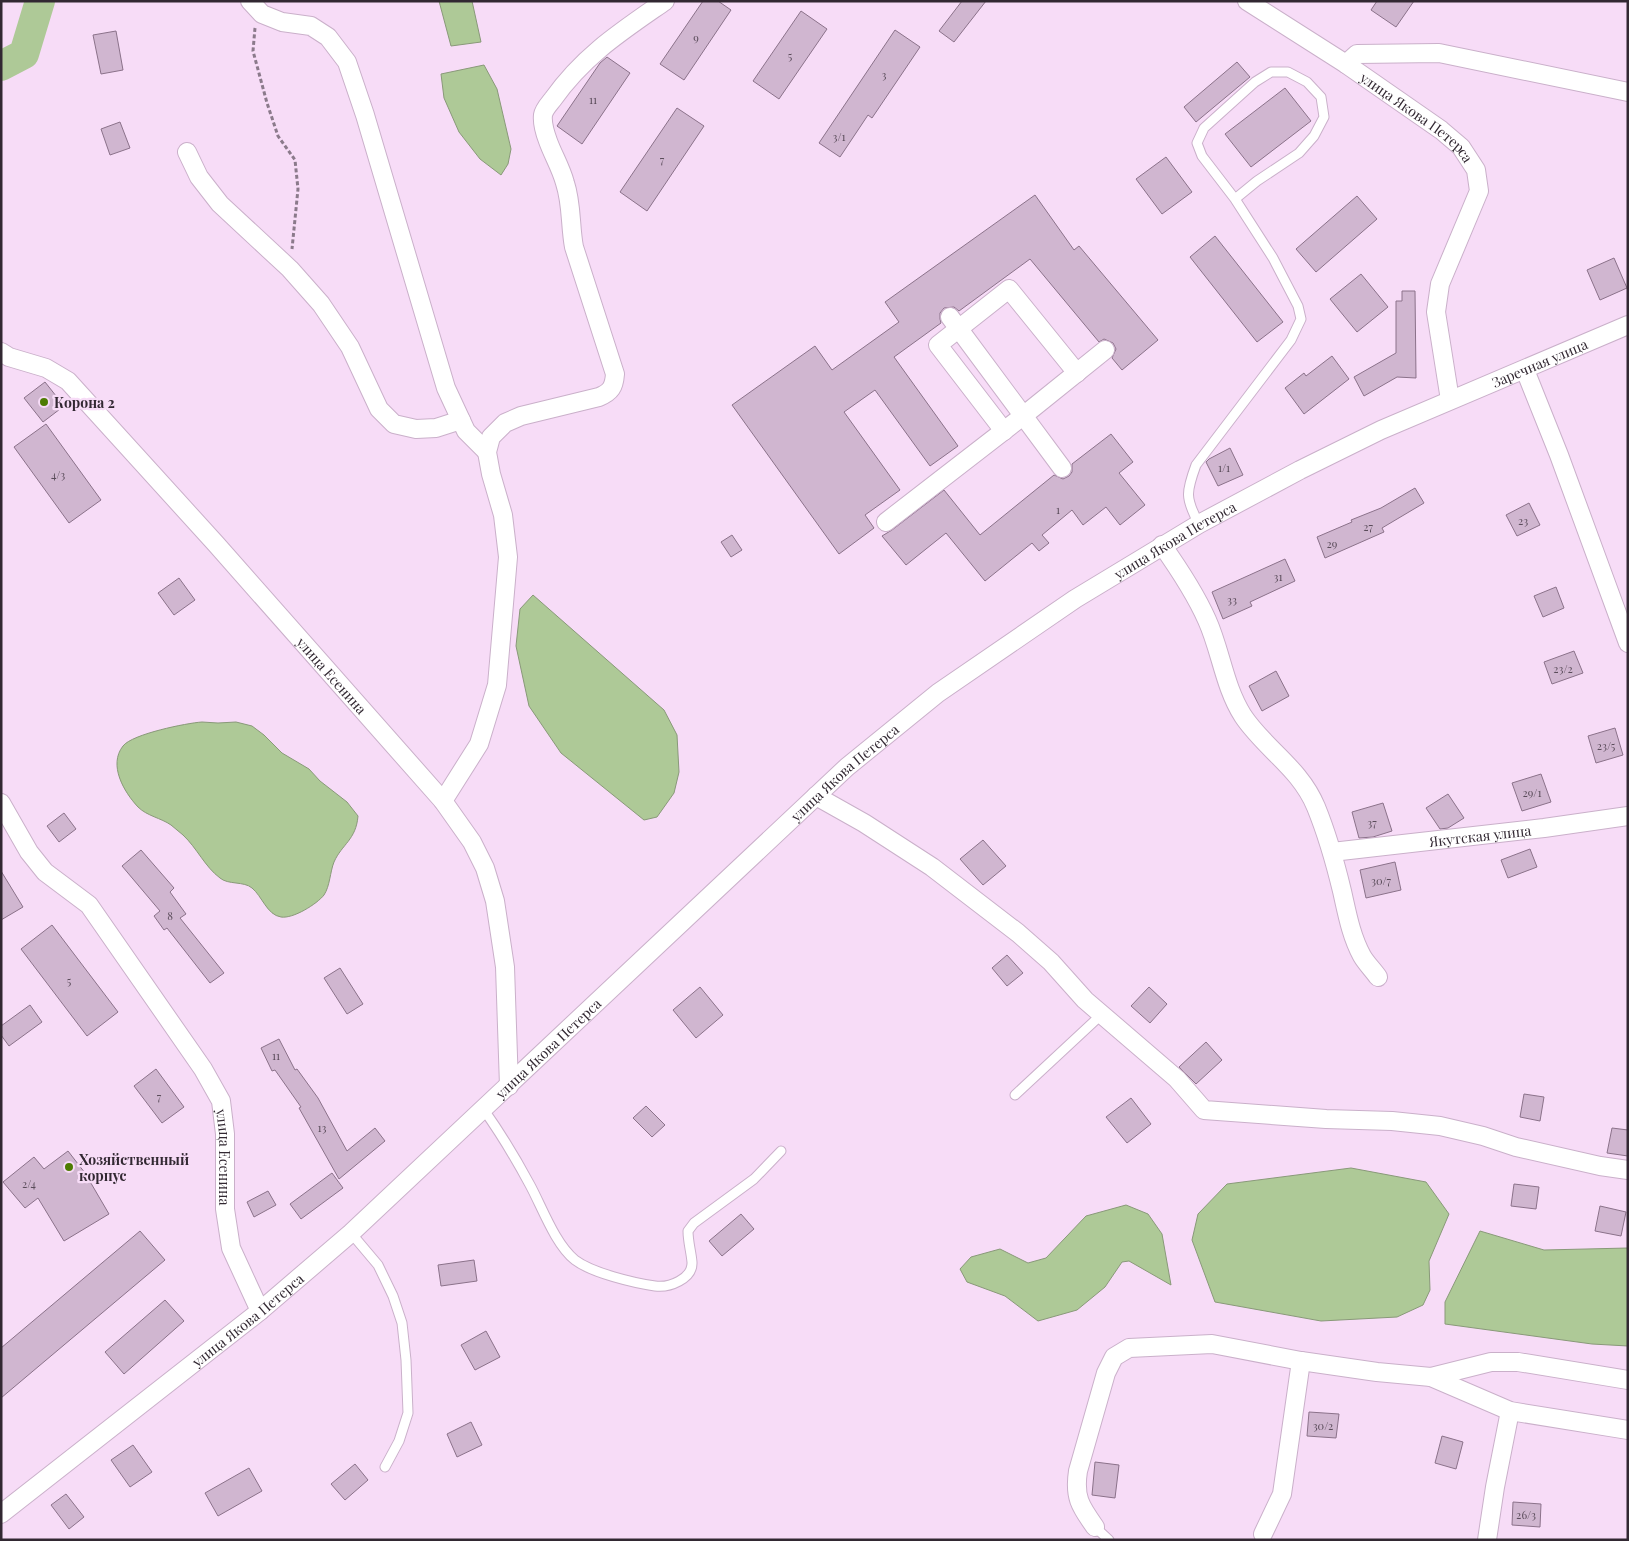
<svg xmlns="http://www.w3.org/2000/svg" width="1629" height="1541" viewBox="0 0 1629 1541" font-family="'Playfair Display',serif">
  <rect width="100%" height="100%" fill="#f7dcf7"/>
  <g fill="#aec997" stroke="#899979">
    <path d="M439,1H472L481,42L451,46Z"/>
    <path d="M484,65L497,89L511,149L508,164L501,175L480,159L459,132L444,98L441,74Z"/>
    <path d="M533,595L664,710L677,735L679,772L674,793L657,817L644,820L561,753L529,706L516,646L520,609Z"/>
    <path d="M202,722L218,723L236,722L252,726L264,735L282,753L309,769L320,781L347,802L358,816C356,840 342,844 334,862C330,872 330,886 324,895C317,904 293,919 281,917C267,915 262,896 252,888C244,881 228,885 220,878C205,867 197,848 183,835C179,832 175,828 171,825C161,818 147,816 138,807C124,792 108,765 123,746C132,734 187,723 202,722Z"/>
    <path d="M1351,1168L1426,1182L1449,1214L1429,1261L1430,1290L1423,1305L1397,1317L1321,1321L1215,1302L1192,1240L1198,1214L1227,1184Z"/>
    <path d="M1126,1205L1148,1214L1162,1234L1171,1285L1129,1261L1122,1262L1105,1287L1077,1310L1038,1321L1005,1296L967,1282L960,1269L971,1257L1000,1249L1028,1263L1046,1258L1086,1216Z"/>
    <path d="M1480,1231L1544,1250L1628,1248V1346L1592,1344L1445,1324V1302Z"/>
  </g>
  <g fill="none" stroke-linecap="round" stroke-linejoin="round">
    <path stroke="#aec997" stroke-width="30" d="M1,66L24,54L40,1"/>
  </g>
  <g fill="#d0b6d0" stroke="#8b728a">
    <path d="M703,1H718L731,10L684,80L660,64Z"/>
    <path d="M962,1H986L954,42L939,31Z"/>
    <path d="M1377,1H1414L1396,27L1371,10Z"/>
    <path d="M801,11L827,29L779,99L753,81Z"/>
    <path d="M895,30L920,47L872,118L868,115L840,157L819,143Z"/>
    <path d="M116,31L123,70L101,74L93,35Z"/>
    <path d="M607,57L630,73L582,144L557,126L600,63Z"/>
    <path d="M1237,62L1250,77L1196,122L1184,107Z"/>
    <path d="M1285,88L1311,121L1251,167L1225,134Z"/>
    <path d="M677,108L704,126L647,211L620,192Z"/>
    <path d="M120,122L130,148L110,155L101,129Z"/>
    <path d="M1166,157L1192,192L1162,214L1136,179Z"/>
    <path d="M1035,195L1074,250L1079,246L1158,340L1122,370L1112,358L1116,349L1113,343L1104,339L1099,342L1030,259L959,311L954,307L944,308L940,313V319L941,323L894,357L958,446L930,466L875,390L844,412L900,490L865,515L874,528L839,554L732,405L815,346L832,370L899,322L885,302Z"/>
    <path d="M1357,196L1377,219L1316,272L1296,249Z"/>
    <path d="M1215,236L1283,322L1257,342L1190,257Z"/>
    <path d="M1614,258L1627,288L1600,300L1587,270Z"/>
    <path d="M1361,274L1388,307L1357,332L1330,299Z"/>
    <path d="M1402,291H1415L1416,378L1397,377L1364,396L1354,377L1396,353V301H1402Z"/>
    <path d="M1332,356L1349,379L1304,414L1285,388L1304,373L1306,376Z"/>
    <path d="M45,382L64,406L43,422L24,398Z"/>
    <path d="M46,424L101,500L69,523L14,447Z"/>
    <path d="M1111,434L1133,462L1119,473L1145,505L1120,525L1106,507L1083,525L1072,510L1042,535L1049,543L1039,551L1032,543L985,581L946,533L906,565L882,536L892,530L944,490L980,535L1054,475L1063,479L1069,476L1072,472V464Z"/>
    <path d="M1230,448L1243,475L1218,486L1206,462L1209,459Z"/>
    <path d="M1415,488L1424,503L1382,528L1384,532L1325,558L1317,537L1352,522L1351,520L1381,508Z"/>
    <path d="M1529,503L1540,525L1517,536L1506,515Z"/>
    <path d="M732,535L742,550L731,557L721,542Z"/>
    <path d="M1285,559L1295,581L1250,602L1252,606L1223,619L1212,592Z"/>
    <path d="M179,578L195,600L174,615L158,593Z"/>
    <path d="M1556,587L1564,608L1543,617L1534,596Z"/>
    <path d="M1574,651L1583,673L1552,684L1544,662Z"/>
    <path d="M1276,671L1289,696L1262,711L1249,686Z"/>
    <path d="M1615,728L1623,755L1596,763L1588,736Z"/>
    <path d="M1541,774L1551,802L1522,811L1512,783Z"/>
    <path d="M1448,794L1464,818L1448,828L1440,829L1426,808Z"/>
    <path d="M1383,803L1392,831L1373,837L1359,838L1352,812Z"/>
    <path d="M64,813L76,829L59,842L47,826Z"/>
    <path d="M983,840L1006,866L983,885L960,859Z"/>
    <path d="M1530,849L1537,867L1508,878L1501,860Z"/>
    <path d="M141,850L174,888L170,892L186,914L180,918L224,973L210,983L167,928L164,930L154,916L160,911L122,866Z"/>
    <path d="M1395,862L1401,890L1366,898L1360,870Z"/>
    <path d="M1,871L23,907L1,920Z"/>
    <path d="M52,925L118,1012L87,1036L21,949Z"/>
    <path d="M1007,955L1023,973L1007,986L992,968Z"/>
    <path d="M340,968L363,1004L347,1014L324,978Z"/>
    <path d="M700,987L723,1015L696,1038L673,1010Z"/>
    <path d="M1149,987L1167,1004L1150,1023L1131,1006Z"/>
    <path d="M30,1005L42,1022L9,1046L1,1035V1026Z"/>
    <path d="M279,1039L295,1070L297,1069L318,1098L347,1151L375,1128L385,1141L339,1179L299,1108L301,1107L275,1070L272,1071L261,1048Z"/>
    <path d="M1206,1042L1222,1060L1196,1084L1179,1067Z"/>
    <path d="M156,1069L184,1107L162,1123L134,1086Z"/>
    <path d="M1524,1094L1544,1097L1540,1121L1520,1117Z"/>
    <path d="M1131,1098L1151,1124L1127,1143L1106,1117Z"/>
    <path d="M646,1106L665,1125L652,1137L633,1118Z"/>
    <path d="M1612,1128L1628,1130V1156L1607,1153Z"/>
    <path d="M68,1151L85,1173L109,1214L64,1241L38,1198L25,1208L3,1182L34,1157L44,1169Z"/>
    <path d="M332,1173L343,1188L301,1219L290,1204Z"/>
    <path d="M1514,1184L1539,1187L1536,1209L1511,1206Z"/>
    <path d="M268,1191L276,1205L254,1217L247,1202Z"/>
    <path d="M1600,1206L1626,1212L1621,1236L1595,1231Z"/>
    <path d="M741,1214L754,1229L722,1256L709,1241Z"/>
    <path d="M140,1231L165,1260L1,1398V1348Z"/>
    <path d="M474,1260L477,1281L441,1286L438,1265Z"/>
    <path d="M165,1300L184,1321L124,1374L105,1352Z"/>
    <path d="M486,1331L500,1357L475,1370L461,1345Z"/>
    <path d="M1309,1412L1339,1414L1336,1438L1307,1436Z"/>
    <path d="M471,1422L482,1445L457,1457L447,1434Z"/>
    <path d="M1442,1436L1463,1442L1456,1469L1435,1463Z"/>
    <path d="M133,1445L152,1472L130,1487L111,1460Z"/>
    <path d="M1095,1462L1119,1465L1115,1498L1092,1495Z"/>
    <path d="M355,1464L368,1480L345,1500L331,1484Z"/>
    <path d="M249,1468L262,1491L218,1516L205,1493Z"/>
    <path d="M66,1494L84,1517L69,1529L51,1505Z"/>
    <path d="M1513,1502L1541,1504L1540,1527L1512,1525Z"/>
  </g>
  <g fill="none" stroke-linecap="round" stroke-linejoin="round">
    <defs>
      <g id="lane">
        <path d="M1199,524C1185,498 1186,492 1196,465L1291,340L1301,319L1298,306L1273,258L1235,199L1202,156L1197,143L1204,128L1255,82L1271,72H1288L1307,82L1321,97L1324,117L1314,136L1299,153L1257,181L1235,199"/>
        <path d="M1015,1095L1101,1015"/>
        <path d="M484,1110C501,1134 516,1159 530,1185C542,1207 555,1244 575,1260C592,1273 634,1283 655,1286C669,1288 693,1279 692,1262C691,1251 688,1242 688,1231L694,1223L754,1179L781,1151"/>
        <path d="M351,1233L378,1265L393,1296L402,1323L406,1360L408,1413L399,1441L385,1467"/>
        <path d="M1095,1527L1109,1540"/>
      </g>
      <g id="street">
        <path d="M250,1L262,14L282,22L311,26L328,37L347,62L365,115L446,388L466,431L487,452"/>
        <path d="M1247,1L1346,64L1357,54L1439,53L1628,92"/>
        <path id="s1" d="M1346,64L1441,130L1461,147L1476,170L1479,191L1440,284L1436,312L1450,400"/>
        <path d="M187,152L199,177L220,204L290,269L321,304L350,347L379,409L394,424L416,429L436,428L461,420"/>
        <path d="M950,317L1062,468"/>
        <path id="s2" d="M1,352L9,357L46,368L68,381L216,544L443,801L472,842L485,868L495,901L505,967L509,1086"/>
        <path d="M1525,370L1559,455L1628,643"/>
        <path d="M1004,431L938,345L1009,289L1077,373"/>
        <path d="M886,522L1023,416L1105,350"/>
        <path d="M1162,545C1179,569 1195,593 1207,620C1221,651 1224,686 1243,716C1265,749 1300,768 1316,807C1327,834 1335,862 1342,891C1347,913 1351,936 1362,956C1366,963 1373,970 1378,977"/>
        <path d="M816,796L864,823L932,867L1018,933L1051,962L1085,1000L1177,1079L1204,1110L1326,1119L1392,1121L1440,1126L1483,1136L1516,1147L1600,1166L1628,1170"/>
        <path d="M443,801L479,744L497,685L508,557L503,515L491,474L487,452L491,437L505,423L521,416L599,397C611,392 614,387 615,374L574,247C570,226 572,204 565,183C561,168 553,155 548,141C545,133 542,123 543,115C544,109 550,103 553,99C584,55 622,31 665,1"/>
        <path id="s3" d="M1,803L29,852L45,872L89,905L203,1069L221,1101L225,1134V1209L231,1248L260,1311"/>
        <path id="s4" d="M1332,852L1544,828L1628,816"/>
        <path d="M1431,1377L1491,1362H1518L1628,1380"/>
        <path id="s5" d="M1,1514L260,1311L351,1233L847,767L938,693L1075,599L1199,524L1300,470L1381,430L1628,325"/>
        <path d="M1095,1527C1080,1506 1074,1497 1078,1471L1106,1373L1114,1357L1129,1348L1212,1344L1301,1361L1377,1372L1431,1377L1510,1411L1628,1430"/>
        <path d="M1263,1534L1282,1494L1301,1361"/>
        <path d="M1487,1540L1495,1487L1510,1411"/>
      </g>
    </defs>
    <use href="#lane" stroke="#cab0ca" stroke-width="11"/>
    <use href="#street" stroke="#cab0ca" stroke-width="20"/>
    <path stroke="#8b7a8b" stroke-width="3" stroke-dasharray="4 2.5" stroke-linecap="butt" d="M255,28L253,51L267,103L278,136L295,160L298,189L292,249"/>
    <use href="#lane" stroke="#fff" stroke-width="9"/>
    <use href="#street" stroke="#fff" stroke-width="18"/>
  </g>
  <g fill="#4d7c02" stroke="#f7dcf7" stroke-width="2">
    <circle cx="44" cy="402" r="5"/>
    <circle cx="69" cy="1167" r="5"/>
  </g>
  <g text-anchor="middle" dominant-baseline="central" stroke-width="4.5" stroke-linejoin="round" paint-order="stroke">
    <g font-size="11" fill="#5a4c5a">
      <text x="696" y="37">9</text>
      <text x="790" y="55">5</text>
      <text x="884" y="74">3</text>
      <text x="593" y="99">11</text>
      <text x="839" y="136">3/1</text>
      <text x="662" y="159">7</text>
      <text x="1224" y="467">1/1</text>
      <text x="58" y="474">4/3</text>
      <text x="1058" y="509">1</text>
      <text x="1523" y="520">23</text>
      <text x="1368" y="526">27</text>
      <text x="1332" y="543">29</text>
      <text x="1278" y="576">31</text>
      <text x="1232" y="599">33</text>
      <text x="1563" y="668">23/2</text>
      <text x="1606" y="745">23/5</text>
      <text x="1532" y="792">29/1</text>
      <text x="1372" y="822">37</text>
      <text x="1381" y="880">30/7</text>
      <text x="170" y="915">8</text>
      <text x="69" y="980">5</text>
      <text x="276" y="1055">11</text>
      <text x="159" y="1096">7</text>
      <text x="322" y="1127">13</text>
      <text x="29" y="1183">2/4</text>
      <text x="1323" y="1425">30/2</text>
      <text x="1526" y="1514">26/3</text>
    </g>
    <g font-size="14" fill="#322832" stroke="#f7dcf7">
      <text stroke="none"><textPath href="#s1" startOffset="89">улица Якова Петерса</textPath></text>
      <text stroke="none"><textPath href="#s5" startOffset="1935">Заречная улица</textPath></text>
      <text stroke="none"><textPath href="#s5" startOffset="1529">улица Якова Петерса</textPath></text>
      <text stroke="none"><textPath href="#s2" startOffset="469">улица Есенина</textPath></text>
      <text stroke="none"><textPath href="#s5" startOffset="1124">улица Якова Петерса</textPath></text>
      <text stroke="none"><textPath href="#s4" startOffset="149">Якутская улица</textPath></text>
      <text stroke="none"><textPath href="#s5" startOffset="719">улица Якова Петерса</textPath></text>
      <text stroke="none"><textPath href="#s3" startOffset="430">улица Есенина</textPath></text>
      <text stroke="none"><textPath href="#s5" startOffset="314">улица Якова Петерса</textPath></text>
    </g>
    <g font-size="14" font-weight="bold" fill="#322832" stroke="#f7dcf7" text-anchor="start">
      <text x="54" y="402">Корона 2</text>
      <text x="79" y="1159">Хозяйственный<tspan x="79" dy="16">корпус</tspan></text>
    </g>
  </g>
  <rect width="1629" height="1541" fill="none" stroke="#322832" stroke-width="5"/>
</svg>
